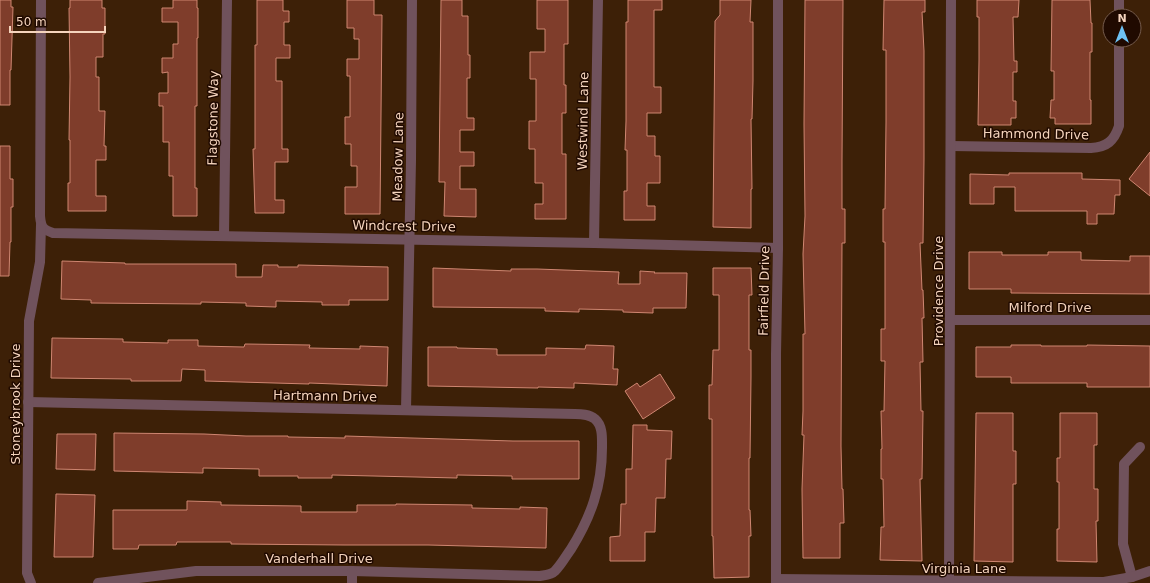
<svg xmlns="http://www.w3.org/2000/svg" width="1150" height="583" viewBox="0 0 1150 583" font-family="'DejaVu Sans',sans-serif">
  <rect width="100%" height="100%" fill="#3d2007"/>
  <g fill="#7f3d2b" stroke="#cf8671">
    <path d="M0,0H11V7H13L11,70H10V105H0Z"/>
    <path d="M70,0H102V8H105V34H103V57H96V77H99V111H105L104,146H106V160H96V196H106V211H68V183H70V140H69L70,77L69,8H70Z"/>
    <path d="M173,0H197V8H198V38H197V106H195V188H197V216H173V176H169V142H163V106H159V93H168V72L162,73V58H173V44H178V22H162V8H173Z"/>
    <path d="M257,0H283V11H289V22H284V45H290V58H276V81H282V149H288V162H275V200H284V213H255L253,149H255V45H257Z"/>
    <path d="M347,0H374V15H382L380,214H345V187H357V166H351V144H345V117H350V76H347V59H359V39H354V28H347Z"/>
    <path d="M441,0H462V16H468V55H470V78H467V118H474V130H460V152H474V166H460V189H476V217L444,216L445,182H439Z"/>
    <path d="M537,0H568V44H564V85H566V113H562V154H566V219H535V204H543V183H535V149H529V121H536V79H530V52H545V29H537Z"/>
    <path d="M628,0H662V10H654V87H661V113H647V136H655V156H660V183H647V206H655V220H624V191H627V150H625L626,121V22H628Z"/>
    <path d="M720,0H751L750,22H753V81L752,119H751L752,189H751V228L713,227L715,21L720,15Z"/>
    <path d="M805,0H843L842,161V209H845V243H842L841,446L842,489H843L844,523H840V558H803L802,489L804,435H802L803,411V334H805L803,254L805,216L804,124Z"/>
    <path d="M884,0H925V12H922L924,51V159L923,243H920L922,290H923L924,318H922L923,362H920L921,411H923L922,479H920L922,561L880,560L881,527H884L883,479H881V449H882L881,411H884L885,361H881V329H885V242H883V209H885L886,122V50H883Z"/>
    <path d="M977,0H1019L1018,17H1013L1014,61H1017V72H1013V101H1016V118H1011V125H978L979,60V17H977Z"/>
    <path d="M1052,0H1090L1091,23H1092V52H1090V100H1091V124H1055V118H1050L1051,100H1054V71H1051Z"/>
    <path d="M0,146H10V179H13V207H11V242H10L9,276H0Z"/>
    <path d="M1150,152V196L1129,179Z"/>
    <path d="M1009,173H1082V179L1120,180V195H1115L1114,214H1097V224H1087V211H1015V187H994V204H970V174L1009,175Z"/>
    <path d="M969,252H1002V255H1048V252H1081V260L1130,261V256H1150V294L1011,293V289H969Z"/>
    <path d="M62,261L125,263V264H236V277H262L263,265H278V267H298V265L388,267V300H349V305H322V302L276,301V307L246,306V303L201,302V304L91,303V300L61,299Z"/>
    <path d="M433,268L511,271V269H537L619,272L618,284H640V271L655,272L654,273H687L686,308H653V313L623,312V310L579,309V312L545,311V308L433,307Z"/>
    <path d="M713,268H751L752,295H749V350H751V377L750,458H749V510H750L751,536H749V577L714,578L713,536H712V419H709V385H712L713,350H719V295H713Z"/>
    <path d="M52,338L123,339V342L168,343V340H198V346L244,347L245,344L310,345L309,348L360,349V346L388,347L387,386L309,383V384L205,381V370L182,369L181,381H131V379L51,378Z"/>
    <path d="M586,345L614,346L613,369H618L617,385L574,383V388L538,387V388L428,386V347H457V348L497,349V355H546V348L585,349Z"/>
    <path d="M1011,345H1041V346H1087V345L1150,346V387H1087V383H1011V377H976V347H1011Z"/>
    <path d="M660,374L675,398L643,419L625,391L637,383L640,387Z"/>
    <path d="M976,413H1013V451H1016V484H1013V562L974,561Z"/>
    <path d="M1060,413H1097V445H1094V489H1098V521H1096L1097,562L1057,561V529H1059V482H1057V458H1060Z"/>
    <path d="M633,425H647V430L672,431L671,459H666L665,498H656L655,532H645V561H610V537L620,536L621,504H626V469H632Z"/>
    <path d="M114,433L204,434L246,436H288V437L345,438V436L513,441H579V479H512V476L457,475V478L332,475V478H298V476H259V469L203,468V473L114,471Z"/>
    <path d="M57,434H96L95,470L56,469Z"/>
    <path d="M56,494L95,495L93,557H54Z"/>
    <path d="M187,501L221,502V505L301,506V512H357V505H396V504L472,505V508L520,509V507L547,508L546,548L428,545H344L231,544V542H177L176,545H139L138,549H113V510H187Z"/>
  </g>
  <g fill="none" stroke-linecap="round" stroke-linejoin="round">
    <g stroke="#70525c" stroke-width="10">
      <path d="M41,0L40,216C41,227 42,229 53,233L594,243L778,248"/>
      <path d="M1119,16V0"/>
      <path d="M951,146L1091,148C1107,147 1114,141 1119,126V40"/>
      <path d="M224,236L227,0"/>
      <path d="M594,243L598,0"/>
      <path d="M951,320H1150"/>
      <path d="M28,402L575,414C581,414 589,414 595,419C603,426 602,438 602,448C602,486 591,517 571,549C566,556 561,565 555,571C551,575 546,575 540,576L352,571H196L98,583"/>
      <path d="M406,410L411,161L412,0"/>
      <path d="M352,571V583"/>
      <path d="M1132,577L1123,544L1124,464L1140,447"/>
      <path d="M776,579L1104,582L1132,577L1150,571"/>
      <path d="M949,581L951,0"/>
      <path d="M31,583L27,573L29,321L40,262L41,225"/>
      <path d="M776,583V354L778,248V0"/>
    </g>
  </g>
  <g text-anchor="middle" dominant-baseline="central" stroke-width="3" stroke-linejoin="round" paint-order="stroke">
    <g font-size="13" fill="#f5d4bd" stroke="#200a00">
      <text transform="translate(213 118) rotate(-89)">Flagstone Way</text>
      <text transform="translate(583 121) rotate(-89)">Westwind Lane</text>
      <text transform="translate(1036 134) rotate(1)">Hammond Drive</text>
      <text transform="translate(398 157) rotate(-89)">Meadow Lane</text>
      <text transform="translate(404 226) rotate(1)">Windcrest Drive</text>
      <text transform="translate(764 291) rotate(-89)">Fairfield Drive</text>
      <text transform="translate(938 291) rotate(-90)">Providence Drive</text>
      <text x="1050" y="307">Milford Drive</text>
      <text transform="translate(325 396) rotate(1)">Hartmann Drive</text>
      <text transform="translate(15 404) rotate(-90)">Stoneybrook Drive</text>
      <text x="319" y="558">Vanderhall Drive</text>
      <text x="964" y="568">Virginia Lane</text>
    </g>
  </g>
  <g transform="translate(1122 28)"><circle r="19" fill="#200a00" stroke="#755b4c"/>
  <path d="M0-3L7 15L0 10L-7 15Z" fill="#6ec2f3"/>
  <text y="-6" font-size="11" font-weight="bold" text-anchor="middle" fill="#f5d4bd">N</text>
  </g>
  <path d="M10 26v6h95v-6" fill="none" stroke="#f5d4bd" stroke-width="2"/>
  <text x="16" y="26" font-size="12" fill="#f5d4bd" stroke="#200a00" stroke-width="3" paint-order="stroke">50 m</text>
</svg>
